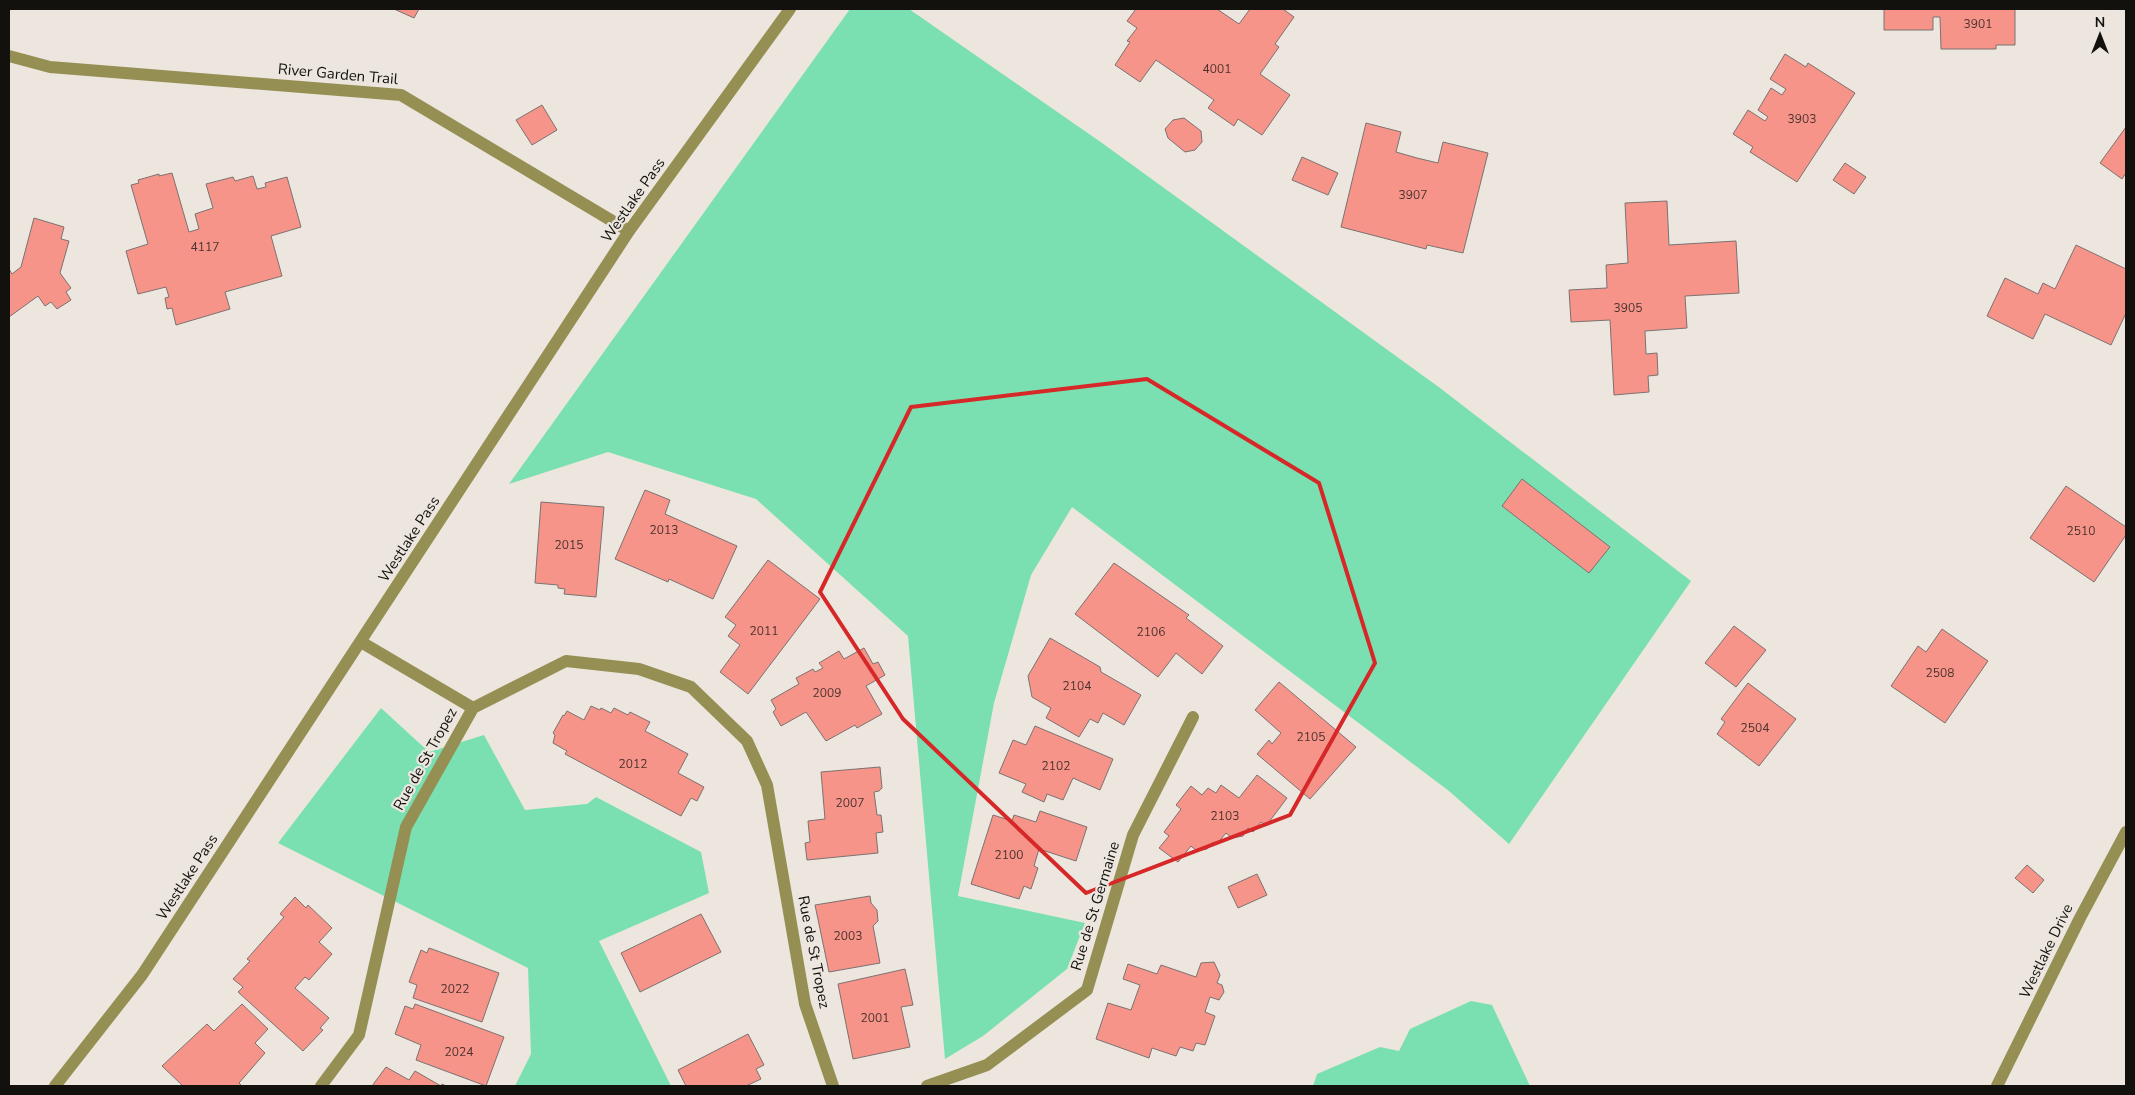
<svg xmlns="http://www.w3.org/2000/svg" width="2135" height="1095" viewBox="0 0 2135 1095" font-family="'Nunito Sans',sans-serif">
  <rect width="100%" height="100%" fill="#ece6df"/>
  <g fill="#7ae0b1">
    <path d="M850,9H909L1102,143L1440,388L1691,581L1509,844L1449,791L1072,507L1031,575L994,703L958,896L1085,923L1067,969L983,1036L945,1059L908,636L756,499L608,452L509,484Z"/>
    <path d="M381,708L429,752L484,735L525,810L587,804L596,797L701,852L709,893L599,941L671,1086H515L531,1054L528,968L278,843Z"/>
    <path d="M1471,1001L1492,1005L1530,1086H1313L1317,1074L1380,1047L1399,1051L1410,1029Z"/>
  </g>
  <g fill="#f6948a" stroke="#7b7270">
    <path d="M394,9H419L414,18Z"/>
    <path d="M1136,9H1217L1239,24L1250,9H1283L1294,17L1275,44L1279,47L1260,74L1290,95L1262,135L1238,119L1234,126L1208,108L1214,100L1156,60L1140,82L1115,65L1130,42L1127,41L1137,28L1127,21Z"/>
    <path d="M1884,9H2015V45H1996V49H1941L1940,17H1933V30H1884Z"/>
    <path d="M1785,54L1806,67L1808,63L1855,93L1797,182L1750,152L1753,147L1733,134L1748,110L1765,121L1768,117L1758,110L1771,88L1782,95L1786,89L1770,79Z"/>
    <path d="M542,105L557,130L532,145L516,120Z"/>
    <path d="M1184,118L1201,131L1202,142L1195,150L1185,152L1168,138L1165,129L1173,120Z"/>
    <path d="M1366,123L1401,132L1396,152L1417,158L1438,163L1443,142L1488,153L1463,253L1427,245L1426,249L1341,227Z"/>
    <path d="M2126,127V173L2122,179L2100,163Z"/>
    <path d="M1302,157L1338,173L1328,195L1292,180Z"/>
    <path d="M1845,163L1866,177L1854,194L1833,180Z"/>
    <path d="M172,173L189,232L199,229L195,214L213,208L206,184L233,177L235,181L253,176L257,189L266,187L265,183L287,177L301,227L271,236L282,276L225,292L230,309L176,325L172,308L167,309L165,298L169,297L166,287L138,294L126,251L148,244L131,185L139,183L138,180L159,174V176Z"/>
    <path d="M1667,201L1669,245L1736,241L1739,293L1685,296L1687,328L1645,331L1646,354L1657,353L1658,375L1648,376L1649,392L1614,395L1610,320L1571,322L1569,290L1607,288L1606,265L1628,263L1625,203Z"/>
    <path d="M34,218L64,227L61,239L69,241L60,273L71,288L66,292L71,300L57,309L51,302L45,306L38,296L9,317V269L12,274L21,267Z"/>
    <path d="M2076,245L2126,269V313L2111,345L2045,314L2033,339L1987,316L2005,278L2038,294L2043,283L2055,289Z"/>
    <path d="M1522,479L1610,547L1589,573L1502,506Z"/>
    <path d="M2066,486L2126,527V535L2094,582L2030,538Z"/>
    <path d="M645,490L670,500L665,514L737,546L713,599L669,579L668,582L615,559Z"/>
    <path d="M541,502L604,507L596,597L564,594L565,589L558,588V585L535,583Z"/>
    <path d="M768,560L820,599L748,694L720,672L740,645L728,636L736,625L725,617Z"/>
    <path d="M1114,563L1189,615L1186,618L1223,646L1202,674L1176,653L1158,677L1075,614Z"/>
    <path d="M1734,626L1766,650L1736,687L1705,663Z"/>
    <path d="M1942,629L1988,661L1945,723L1891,686L1918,646L1926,652Z"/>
    <path d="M1050,638L1100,667L1101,672L1141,695L1124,725L1103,713L1098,723L1090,719L1079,737L1046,718L1051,708L1032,697L1028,676Z"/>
    <path d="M864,648L873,664L878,662L885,675L866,686L882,714L857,728L855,725L826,741L806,712L781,726L773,712L776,709L771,700L799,684L796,678L813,669L815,672L823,668L819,663L839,651L844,659Z"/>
    <path d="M1279,682L1356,747L1310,799L1257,754L1269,740L1272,744L1281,733L1255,710Z"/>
    <path d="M1748,683L1796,719L1759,766L1717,734L1725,722L1721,719Z"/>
    <path d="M591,706L600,710L601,708L611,713L614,708L628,715L630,712L650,722L645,731L688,754L678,773L704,787L697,801L691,798L681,816L565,754L567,751L553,743L555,735L553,733L563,715L564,716L567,711L584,720Z"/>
    <path d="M1035,726L1113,759L1100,790L1073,778L1063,800L1047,794L1044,802L1022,792L1026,784L999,773L1013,740L1026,745Z"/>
    <path d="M880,767L882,788L879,791L874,792L877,815H881L883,832L876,833L878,853L807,860L805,843L810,842L808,821L825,819L821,772Z"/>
    <path d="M1257,775L1287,798L1266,826L1261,822L1253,832L1248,828L1243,836L1232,838L1226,833L1216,845L1213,842L1207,849L1197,851L1191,846L1178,862L1159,848L1169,836L1164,832L1181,809L1176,805L1191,786L1202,795L1208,788L1216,793L1221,785L1239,798Z"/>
    <path d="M1040,811L1087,827L1076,861L1039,849L1034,866L1038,868L1031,889L1024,886L1019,899L971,884L993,815L1012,821L1014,815L1036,822Z"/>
    <path d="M2027,865L2044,880L2033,893L2015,878Z"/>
    <path d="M1257,874L1267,895L1238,908L1228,887Z"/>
    <path d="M870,896L871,903L877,910L878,921L873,926L880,963L829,972L815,905Z"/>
    <path d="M295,897L306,908L308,905L332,928L319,942L332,954L309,980L305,977L295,988L329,1018L320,1028L323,1030L303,1051L238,992L243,987L233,979L250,961L247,959L284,917L280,914Z"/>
    <path d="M701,914L721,952L640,992L621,953Z"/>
    <path d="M429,948L499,973L482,1022L413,998L417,985L409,982L421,950L427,953Z"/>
    <path d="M1214,962L1220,975L1217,983L1222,985L1224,992L1219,1000L1210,997L1205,1012L1215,1016L1205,1045L1196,1043L1193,1051L1180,1047L1176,1056L1152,1048L1149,1058L1096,1039L1108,1003L1131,1010L1140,985L1123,979L1128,964L1157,974L1161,965L1196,977L1201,963Z"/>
    <path d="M905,969L913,1005L901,1007L910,1047L853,1059L838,984Z"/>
    <path d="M242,1004L268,1029L255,1043L265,1053L239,1083L242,1086H183L162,1066L207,1024L214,1031Z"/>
    <path d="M415,1004L504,1037L486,1086L416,1060L421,1045L395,1034L405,1006L413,1009Z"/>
    <path d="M748,1034L764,1065L756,1069L761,1079L746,1086H686L678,1070Z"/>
    <path d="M386,1067L409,1080L415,1071L441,1086L442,1084L446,1086H372Z"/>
  </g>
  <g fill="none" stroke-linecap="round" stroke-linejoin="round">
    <g stroke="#968f53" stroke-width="12">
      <path d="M9,56L50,67L401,95L629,231"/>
      <path d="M361,642L473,708"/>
      <path d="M55,1086L142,975L629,231L790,9"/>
      <path d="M321,1086L359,1035L406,827L473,708L566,661L639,669L691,687L747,741L767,785L805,1004L833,1086"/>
      <path d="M927,1086L987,1065L1087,990L1133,835L1193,717"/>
      <path d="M1997,1086L2080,918L2126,832"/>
    </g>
  </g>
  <path fill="none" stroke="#d62828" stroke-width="4" stroke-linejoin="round" d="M1147,379L1319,483L1375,663L1290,815L1086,893L903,719L820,592L911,407Z"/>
  <g text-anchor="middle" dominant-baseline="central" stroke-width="4.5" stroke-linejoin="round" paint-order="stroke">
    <g font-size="12" fill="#4b322d">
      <text x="1978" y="24">3901</text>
      <text x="1217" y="69">4001</text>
      <text x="1802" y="119">3903</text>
      <text x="1413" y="195">3907</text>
      <text x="205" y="247">4117</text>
      <text x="1628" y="308">3905</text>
      <text x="664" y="530">2013</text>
      <text x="2081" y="531">2510</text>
      <text x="569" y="545">2015</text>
      <text x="764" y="631">2011</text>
      <text x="1151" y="632">2106</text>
      <text x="1940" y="673">2508</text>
      <text x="1077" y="686">2104</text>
      <text x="827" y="693">2009</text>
      <text x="1755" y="728">2504</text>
      <text x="1311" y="737">2105</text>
      <text x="633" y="764">2012</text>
      <text x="1056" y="766">2102</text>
      <text x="850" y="803">2007</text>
      <text x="1225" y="816">2103</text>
      <text x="1009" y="855">2100</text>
      <text x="848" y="936">2003</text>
      <text x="455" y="989">2022</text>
      <text x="875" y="1018">2001</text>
      <text x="459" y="1052">2024</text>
    </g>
    <g font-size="15" fill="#12110e" stroke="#ece6df">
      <text transform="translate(338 74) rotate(5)">River Garden Trail</text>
      <text transform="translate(633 200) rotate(-55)">Westlake Pass</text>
      <text transform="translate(409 539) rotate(-57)">Westlake Pass</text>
      <text transform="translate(425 759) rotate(-61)">Rue de St Tropez</text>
      <text transform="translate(187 877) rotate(-57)">Westlake Pass</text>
      <text transform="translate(1095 906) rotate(-73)">Rue de St Germaine</text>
      <text transform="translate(2046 951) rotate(-64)">Westlake Drive</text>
      <text transform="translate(814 952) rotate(79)">Rue de St Tropez</text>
    </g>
  </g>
  <rect width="2135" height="1095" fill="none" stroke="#12110e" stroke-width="20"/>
  <g transform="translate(2100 35)" stroke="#ece6df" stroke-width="4" paint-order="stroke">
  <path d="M0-4L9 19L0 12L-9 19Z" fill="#12110e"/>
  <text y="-8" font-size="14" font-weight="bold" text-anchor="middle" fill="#12110e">N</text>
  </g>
</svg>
